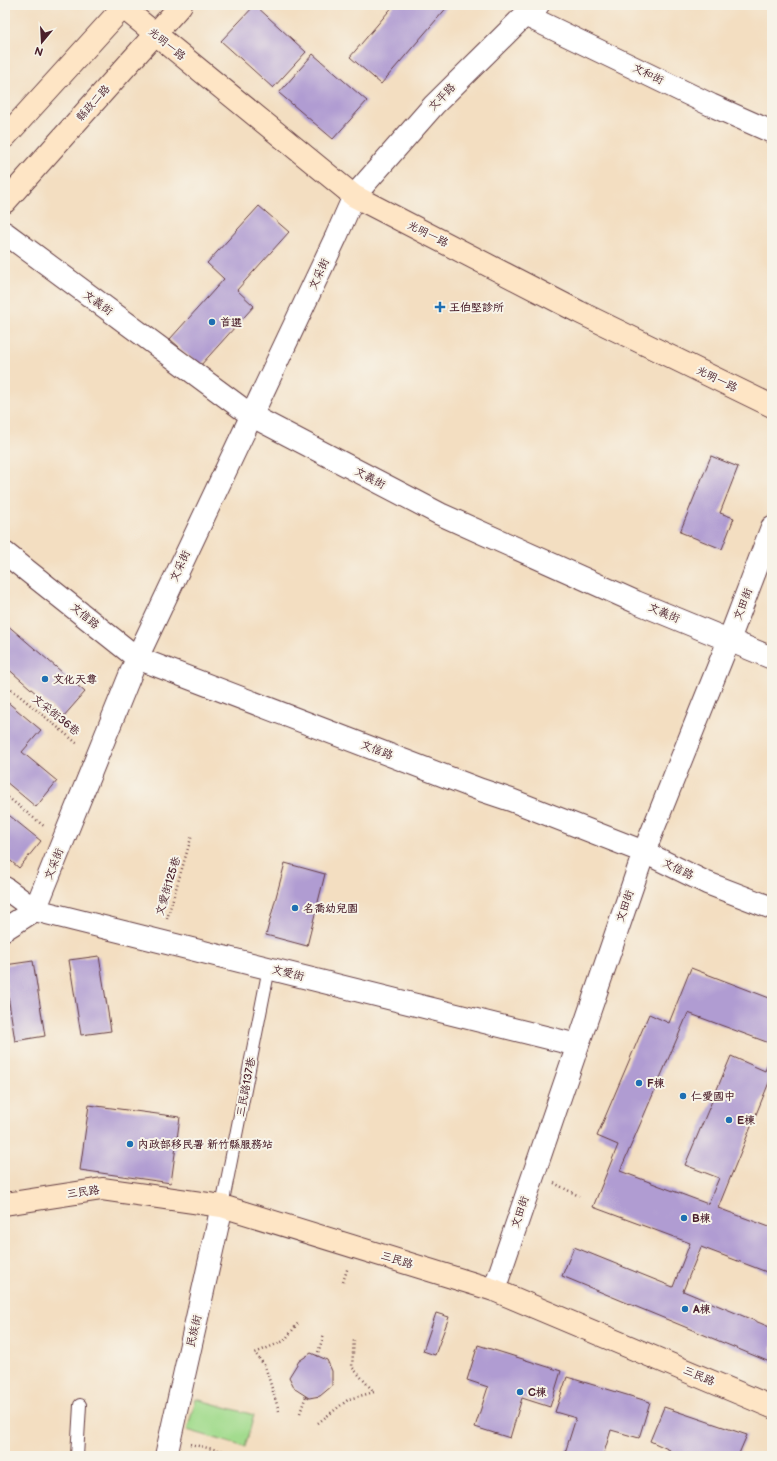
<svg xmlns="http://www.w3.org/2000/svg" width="777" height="1461" viewBox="0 0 777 1461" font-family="'Balsamiq Sans','LXGW WenKai TC',sans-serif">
  <rect width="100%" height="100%" fill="#f7f3e8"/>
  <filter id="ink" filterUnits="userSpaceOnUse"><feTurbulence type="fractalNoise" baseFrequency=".025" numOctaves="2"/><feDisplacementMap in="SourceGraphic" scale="8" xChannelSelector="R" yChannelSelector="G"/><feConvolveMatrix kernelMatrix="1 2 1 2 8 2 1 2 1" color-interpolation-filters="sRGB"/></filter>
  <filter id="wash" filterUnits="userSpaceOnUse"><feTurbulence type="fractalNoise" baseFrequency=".012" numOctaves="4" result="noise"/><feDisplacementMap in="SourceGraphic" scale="16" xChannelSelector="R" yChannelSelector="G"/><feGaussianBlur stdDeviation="0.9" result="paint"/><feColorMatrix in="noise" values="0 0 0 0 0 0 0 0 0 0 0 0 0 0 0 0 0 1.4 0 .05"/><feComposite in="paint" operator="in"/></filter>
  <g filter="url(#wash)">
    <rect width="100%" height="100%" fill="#f3dec1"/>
    <path fill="#a3db8e" stroke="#767d5c" d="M196,1399L254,1415L245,1447L187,1430Z"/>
    <g id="blocks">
      <g fill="#b09cd2">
        <path d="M255,5L306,52L273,88L221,41Z"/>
        <path d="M394,5H449L381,84L350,57Z"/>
        <path d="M313,54L367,101L333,139L279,93Z"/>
        <path d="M259,206L289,232L237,290L254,306L200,366L170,339L224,279L207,263Z"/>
        <path d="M711,456L738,467L720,513L734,518L722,549L680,532Z"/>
        <path d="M5,623L85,692L63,717L5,666Z"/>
        <path d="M5,700L41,730L22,752L57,781L36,807L5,781Z"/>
        <path d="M5,812L41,841L19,868L5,856Z"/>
        <path d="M285,863L325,874L307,946L266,935Z"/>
        <path d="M99,956L111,1031L81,1035L69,960Z"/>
        <path d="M33,961L45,1036L15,1041L5,976V965Z"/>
        <path d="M691,968L772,999V1044L688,1013L620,1171L708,1204L719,1178L685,1165L731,1056L765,1071L772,1054V1075L718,1208L772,1228V1274L701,1247L683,1291L772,1328V1363L562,1276L574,1247L673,1287L690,1243L593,1207L618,1145L597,1136L649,1014L669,1023Z"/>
        <path d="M89,1105L180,1117L171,1183L80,1170Z"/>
        <path d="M436,1313L449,1317L435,1355L423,1351Z"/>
        <path d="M478,1345L561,1371L550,1407L522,1398L510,1438L475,1427L488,1387L467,1380Z"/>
        <path d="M311,1353L327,1360L332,1371V1386L320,1396L309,1398L295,1389L289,1377L299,1361Z"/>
        <path d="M567,1377L650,1402L639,1438L611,1430L603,1456H564L576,1418L555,1412Z"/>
        <path d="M664,1407L747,1435L738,1456H668L670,1450L650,1441Z"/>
      </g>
    </g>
  </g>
  <g filter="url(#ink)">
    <use href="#blocks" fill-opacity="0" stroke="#633c42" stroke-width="1"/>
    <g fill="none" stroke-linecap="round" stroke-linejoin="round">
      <defs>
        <g id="lane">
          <path d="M222,1206L269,968"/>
          <path d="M77,1456L80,1405"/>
        </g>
        <g id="street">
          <path d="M525,15L711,105L772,132"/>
          <path d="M5,233L252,416L440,514L636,602L772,658"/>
          <path d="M5,553L137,658L481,790L511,800L644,852L707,883L772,908"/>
          <path d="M5,888L35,910L577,1045"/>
          <path d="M5,929L35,910L137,658L336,237L354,196L434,105L525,15L538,5"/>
          <path d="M494,1290L644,852L729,640L772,527"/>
          <path d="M166,1456L222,1206"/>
        </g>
        <g id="secondary">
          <path d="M120,5L354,196L579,312L772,406"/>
          <path d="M5,137L125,5"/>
          <path d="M5,202L181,5"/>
          <path d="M5,1204L102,1189L222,1206L494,1290L772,1407"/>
        </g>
      </defs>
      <use href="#lane" stroke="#633c42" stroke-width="14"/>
      <use href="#street" stroke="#633c42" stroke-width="24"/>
      <use href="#secondary" stroke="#633c42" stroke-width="24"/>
      <g stroke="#633c42" stroke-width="2.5" stroke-dasharray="1 3" stroke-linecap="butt">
        <path d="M5,684L79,745"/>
        <path d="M5,795L45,827"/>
        <path d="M167,919L192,835"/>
        <path d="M554,1183L579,1196"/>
        <path d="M343,1282L348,1267"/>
        <path d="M317,1356L324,1334"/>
        <path d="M279,1411L265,1366L255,1353L284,1341L299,1322"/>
        <path d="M300,1413L306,1396"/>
        <path d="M318,1423L349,1399L374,1392L352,1367L354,1339"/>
        <path d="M190,1444L245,1456"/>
      </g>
      <use href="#lane" stroke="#fff" stroke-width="12"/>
      <use href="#street" stroke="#fff" stroke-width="22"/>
      <use href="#secondary" stroke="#fee5c5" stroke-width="22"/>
    </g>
  </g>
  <g fill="#1f6fb2" stroke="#f7f3e8" stroke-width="1.5">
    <path d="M438 301h4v4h4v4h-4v4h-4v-4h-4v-4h4z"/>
    <circle cx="212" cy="322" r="4"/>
    <circle cx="45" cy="679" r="4"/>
    <circle cx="295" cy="908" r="4"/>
    <circle cx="639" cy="1083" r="4"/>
    <circle cx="683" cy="1096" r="4"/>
    <circle cx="729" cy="1120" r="4"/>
    <circle cx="130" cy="1144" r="4"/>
    <circle cx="684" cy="1218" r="4"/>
    <circle cx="685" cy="1309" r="4"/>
    <circle cx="520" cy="1392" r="4"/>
  </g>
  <g text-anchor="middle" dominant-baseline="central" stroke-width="4" stroke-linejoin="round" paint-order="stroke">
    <g font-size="11" fill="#4a1f2b" stroke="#f7f3e8">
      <text transform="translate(167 44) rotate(39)">光明一路</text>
      <text transform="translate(648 74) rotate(26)">文和街</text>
      <text transform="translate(442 97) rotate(-46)">文平路</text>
      <text transform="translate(93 103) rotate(-48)">縣政二路</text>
      <text transform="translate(428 234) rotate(27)">光明一路</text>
      <text transform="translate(319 274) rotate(-65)">文采街</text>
      <text transform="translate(98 303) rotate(36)">文義街</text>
      <text transform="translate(717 379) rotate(26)">光明一路</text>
      <text transform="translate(370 478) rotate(28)">文義街</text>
      <text transform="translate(180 566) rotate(-65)">文采街</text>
      <text transform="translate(743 604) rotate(-69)">文田街</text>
      <text transform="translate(664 613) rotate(23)">文義街</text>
      <text transform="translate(85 616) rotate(39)">文信路</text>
      <text transform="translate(56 715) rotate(39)">文采街36巷</text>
      <text transform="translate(377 750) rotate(21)">文信路</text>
      <text transform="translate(54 864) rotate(-68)">文采街</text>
      <text transform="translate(678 869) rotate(26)">文信路</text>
      <text transform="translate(168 886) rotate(-73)">文愛街125巷</text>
      <text transform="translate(625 906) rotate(-71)">文田街</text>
      <text transform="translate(288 973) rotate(14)">文愛街</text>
      <text transform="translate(246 1087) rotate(-79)">三民路137巷</text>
      <text transform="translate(83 1192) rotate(-8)">三民路</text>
      <text transform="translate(520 1212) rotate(-71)">文田街</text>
      <text transform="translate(397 1260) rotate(17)">三民路</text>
      <text transform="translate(194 1331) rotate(-77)">民族街</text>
      <text transform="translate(699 1376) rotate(23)">三民路</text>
    </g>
    <g font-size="11" font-weight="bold" fill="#4a1f2b" stroke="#f7f3e8" text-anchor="start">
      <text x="449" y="307">王伯堅診所</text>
      <text x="220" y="322">首選</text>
      <text x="53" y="679">文化天尊</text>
      <text x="303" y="908">名喬幼兒園</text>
      <text x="647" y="1083">F棟</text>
      <text x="691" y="1096">仁愛國中</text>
      <text x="737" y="1120">E棟</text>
      <text x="138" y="1144">內政部移民署 新竹縣服務站</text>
      <text x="692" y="1218">B棟</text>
      <text x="693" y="1309">A棟</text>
      <text x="528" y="1392">C棟</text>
    </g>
  </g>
  <rect width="777" height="1461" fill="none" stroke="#f7f3e8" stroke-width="20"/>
  <g transform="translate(42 42) rotate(198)" stroke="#f7f3e8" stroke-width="3" paint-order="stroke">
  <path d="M0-3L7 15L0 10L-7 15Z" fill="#4a1f2b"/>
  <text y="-6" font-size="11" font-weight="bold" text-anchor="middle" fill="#4a1f2b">N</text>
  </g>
</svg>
